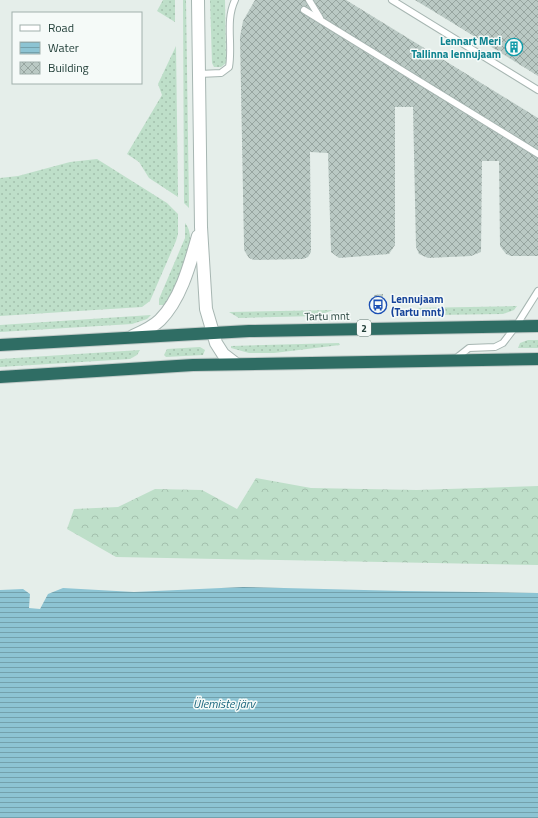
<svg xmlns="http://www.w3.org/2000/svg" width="538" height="818" viewBox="0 0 538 818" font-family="'Titillium Web',sans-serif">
  <defs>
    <pattern id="grass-dots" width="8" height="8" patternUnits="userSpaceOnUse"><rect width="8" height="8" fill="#bedfc9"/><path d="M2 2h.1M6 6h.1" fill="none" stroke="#a3c0ad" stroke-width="1.8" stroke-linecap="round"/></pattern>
    <pattern id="forest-crowns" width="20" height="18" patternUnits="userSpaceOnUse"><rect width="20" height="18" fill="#bedfc9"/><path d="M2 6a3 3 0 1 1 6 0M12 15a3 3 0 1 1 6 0" fill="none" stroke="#a3c0ad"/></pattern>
    <pattern id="water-rules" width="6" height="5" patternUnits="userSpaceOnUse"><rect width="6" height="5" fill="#8dc4d3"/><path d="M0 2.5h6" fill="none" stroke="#73a1ac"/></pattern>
    <pattern id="building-cross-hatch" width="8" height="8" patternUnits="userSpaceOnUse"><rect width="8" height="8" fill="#bac9c4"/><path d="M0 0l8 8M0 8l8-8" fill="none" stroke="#97a5a0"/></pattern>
  </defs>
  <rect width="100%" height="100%" fill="#e5eeea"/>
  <g fill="url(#grass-dots)">
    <path d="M163,0H175V22L157,11Z"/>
    <path d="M183,0H186L189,208L184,203Z"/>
    <path d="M210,0H225L226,63L221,67H214L212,63Z"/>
    <path d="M176,46L178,197L149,178L139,162L127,154L162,95L158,84Z"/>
    <path d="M97,159L167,203L178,214V234L176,241L150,301L142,307L0,316V178L18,176L70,162Z"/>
    <path d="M185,223C201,241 175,288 164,305H159V299L185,238Z"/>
    <path d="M517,306L514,310L503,314L434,315L416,308Z"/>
    <path d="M333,310L317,316L239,318L229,312Z"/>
    <path d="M151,315L147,319L132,324L0,332V325Z"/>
    <path d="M528,340H538V348H518L520,343Z"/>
    <path d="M339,343L340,345L274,353H249L231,348V346Z"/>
    <path d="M200,347L205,350L203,355L166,357L164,355L167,349Z"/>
    <path d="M140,350L137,355L130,359L0,367V359Z"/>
  </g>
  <path fill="url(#forest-crowns)" d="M256,478L311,488L417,490L538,486V565L116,557L67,529L74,509L118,507L155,489L202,490L237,509Z"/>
  <path fill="url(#water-rules)" d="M243,587L404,591L538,593V818H0V590L23,589L30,594L29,608L40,609L48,594L63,588L134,592Z"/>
  <g fill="url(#building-cross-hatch)">
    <path d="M255,0H346L538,118V256H511L506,254L500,246L499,161H482L481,252L471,256L428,258L419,254L416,247L413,107H395V245L389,254L339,258L331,252L328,153L310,152L311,252L308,257L303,259L254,260L249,258L244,250V245L240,37L243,21Z"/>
    <path d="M415,0H538V76L443,17Z"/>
    <path d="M383,294V297L374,298V295Z"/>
  </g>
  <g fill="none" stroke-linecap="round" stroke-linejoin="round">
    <defs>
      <g id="lane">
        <path d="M309,0L320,18"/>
        <path d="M392,0L538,90"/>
        <path d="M304,10L538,154"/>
        <path d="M199,74L221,73L229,67C233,44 225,21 235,0"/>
        <path d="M455,359L469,348L495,347L503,343L516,326L538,291"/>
      </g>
      <g id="street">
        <path d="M198,0L201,227L206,309L216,343L223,354L236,364"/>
        <path d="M133,336C142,332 153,327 160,320C181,299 190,264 198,236"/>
      </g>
      <g id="highway">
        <path d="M0,345L249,331L538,326"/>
        <path d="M0,377L193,365L538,359"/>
      </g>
    </defs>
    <use href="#lane" stroke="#a7b6b2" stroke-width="8"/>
    <use href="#street" stroke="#a7b6b2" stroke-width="14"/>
    <use href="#highway" stroke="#c1cac8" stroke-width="14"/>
    <use href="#lane" stroke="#fff" stroke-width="6"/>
    <use href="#street" stroke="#fff" stroke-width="12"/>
    <use href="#highway" stroke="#2f6d64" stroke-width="12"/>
  </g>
  <defs>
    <symbol id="building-ring" viewBox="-11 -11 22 22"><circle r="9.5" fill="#f5faf8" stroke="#0f9aa8" stroke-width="1.5"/><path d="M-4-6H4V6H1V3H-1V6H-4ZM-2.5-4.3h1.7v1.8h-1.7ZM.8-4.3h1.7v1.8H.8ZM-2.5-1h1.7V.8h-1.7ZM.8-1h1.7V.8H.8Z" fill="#0f9aa8"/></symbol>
    <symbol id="bus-ring" viewBox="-11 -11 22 22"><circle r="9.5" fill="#f5faf8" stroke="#1a4fb4" stroke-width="1.5"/><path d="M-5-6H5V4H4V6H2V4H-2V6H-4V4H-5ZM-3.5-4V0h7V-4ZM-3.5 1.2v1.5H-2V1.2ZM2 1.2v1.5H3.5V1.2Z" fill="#1a4fb4"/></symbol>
  </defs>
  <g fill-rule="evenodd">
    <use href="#building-ring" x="504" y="37" width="20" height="20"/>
    <use href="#bus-ring" x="368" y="295" width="20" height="20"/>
  </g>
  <g text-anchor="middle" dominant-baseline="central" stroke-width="3" stroke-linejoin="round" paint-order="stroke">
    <rect fill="#f5faf8" stroke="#627873" stroke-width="1" x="357" y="320" width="14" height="16" rx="3"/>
    <g font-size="10" font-weight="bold" fill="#23403a">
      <text x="364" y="328">2</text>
    </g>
    <g font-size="11" font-weight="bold" fill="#0d838f" stroke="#f5faf8" text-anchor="end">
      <text x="501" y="41">Lennart Meri<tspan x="501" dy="13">Tallinna lennujaam</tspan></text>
    </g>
    <g font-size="11" font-weight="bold" fill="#164399" stroke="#f5faf8" text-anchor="start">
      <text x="391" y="299">Lennujaam<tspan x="391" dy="13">(Tartu mnt)</tspan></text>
    </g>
    <g font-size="11" fill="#23403a" stroke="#f5faf8">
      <text transform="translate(327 316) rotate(-1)">Tartu mnt</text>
    </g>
    <g font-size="12" font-style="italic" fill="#1c677e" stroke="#f5faf8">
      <text x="224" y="703">Ülemiste järv</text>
    </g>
  </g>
  <rect x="12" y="12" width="130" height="72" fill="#f5faf8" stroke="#a1b0ac"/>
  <rect x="20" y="25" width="20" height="6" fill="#ffffff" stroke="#a1b0ac"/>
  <text x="48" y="32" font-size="12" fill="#23403a">Road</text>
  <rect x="20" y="42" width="20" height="12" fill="url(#water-rules)" stroke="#a1b0ac"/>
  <text x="48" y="52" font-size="12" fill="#23403a">Water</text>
  <rect x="20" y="62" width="20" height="12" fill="url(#building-cross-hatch)" stroke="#a1b0ac"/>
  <text x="48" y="72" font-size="12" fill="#23403a">Building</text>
</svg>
